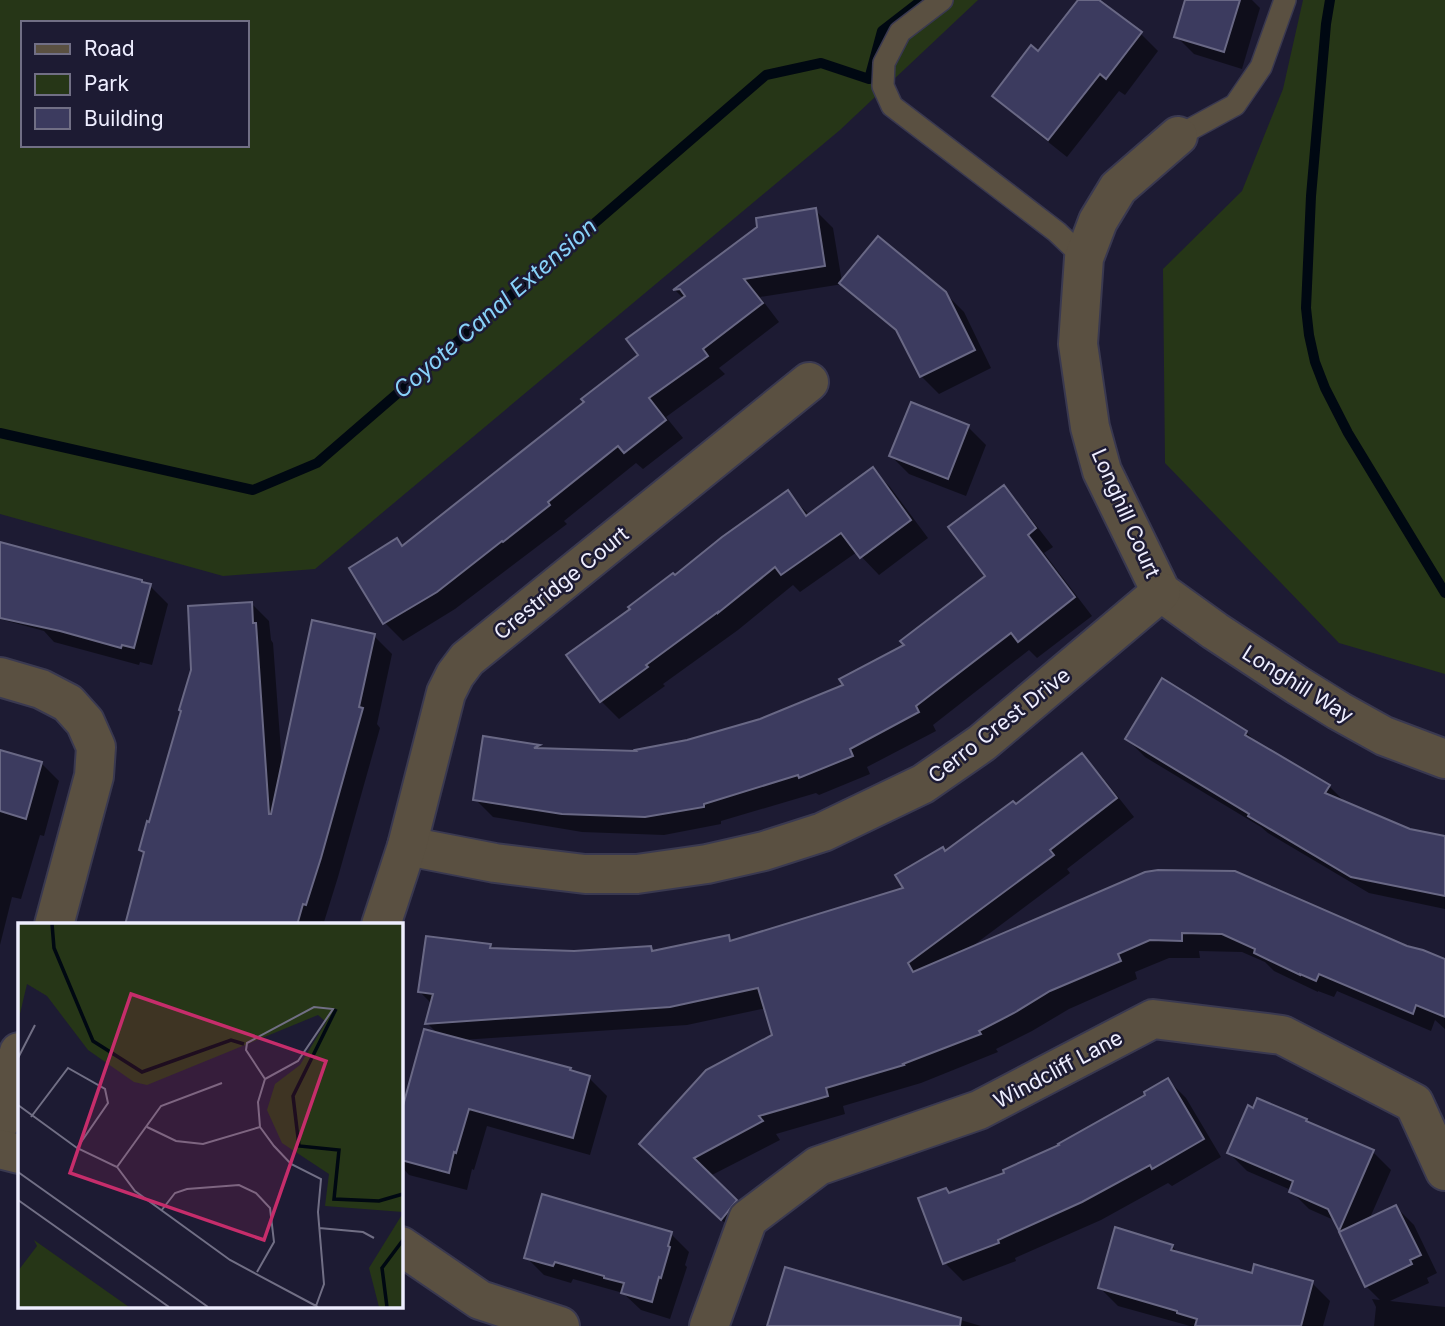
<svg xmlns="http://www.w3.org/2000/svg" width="1445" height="1326" viewBox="0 0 1445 1326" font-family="Inter,sans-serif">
  <rect width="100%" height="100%" fill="#1d1b33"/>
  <g fill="#263617" fill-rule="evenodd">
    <path d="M0,0H978L840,130L315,569L223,576L0,514ZM23,23H247V145H23Z"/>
    <path d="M1303,0H1445V674L1339,643L1165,463L1163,269L1242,191L1283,89Z"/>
  </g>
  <g fill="#0007">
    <path d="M1080,0H1096L1140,33L1158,51L1125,95L1119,91L1067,157L1012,113L994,96L1039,54Z"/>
    <path d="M1187,0H1252L1260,8L1242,69L1194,54L1176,36Z"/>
    <path d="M815,210L833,228L842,282L945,293L964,312L991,368L939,394L921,376L901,335L859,301L843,284L760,297L779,322L719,368L725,374L666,417L683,438L643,469L636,463L564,521L567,524L455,609L403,641L385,623L351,568L397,540L404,547L586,403L641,355L684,299L675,290L759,228Z"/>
    <path d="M968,427L986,445L966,496L909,474L891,456Z"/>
    <path d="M872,469L890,487L928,538L879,575L857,552L800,592L793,585L738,630L663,684L665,686L619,719L601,701L675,577L788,493L810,516Z"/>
    <path d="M1003,488L1021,506L1053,547L1044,553L1092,616L1037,658L1029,650L933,725L936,731L867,767L870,774L819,795L816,793L721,821V824L664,835L582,832L493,817L475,799L484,738L539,746L543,750L639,753L688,742L760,720L845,686L906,646L988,577Z"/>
    <path d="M0,542L150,586L168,604L152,665L140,662L139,665L54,642L44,631L0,619Z"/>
    <path d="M251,603L269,621L271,640L273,643L282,765L374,636L392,654L377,724L380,728L338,877L324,922L321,921L320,925H127L146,855L141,850L151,824Z"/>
    <path d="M1246,732L1260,746L1329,786L1348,805L1409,831L1445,838V909L1369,893L1268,833L1261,827L1145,757L1127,739Z"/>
    <path d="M0,751L41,763L59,781L44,836L40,835L21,899L12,897L0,945Z"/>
    <path d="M1081,755L1099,773L1134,817L1067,869L1070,873L970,948L1146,873L1407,947L1445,961V1029L1435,1020L1431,1031L1337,991L1334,997L1318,991V992L1274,971L1265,962L1242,952L1199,951L1200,958H1169L1135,972L1137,979L1069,1009L1032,1031L996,1049L998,1052L921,1083L843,1106L845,1114L776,1134L780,1140L710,1176L754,1219L740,1237L659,1162L774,1036L766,1008L687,1025L462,1040L570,1069L574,1073L589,1078L607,1096L590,1155L487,1126L474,1170L472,1169L467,1190L409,1175L401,1166V1120L425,1031L438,1034L427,1023L432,1004L420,992L490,946L494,950L574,953L651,948L655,952L728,937L733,942L906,889L946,853L1016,806Z"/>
    <path d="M1168,1080L1186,1098L1221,1157L1172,1186L1168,1183L1101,1220L1015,1258L1016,1261L963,1281L945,1263L950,1194L1006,1174L1062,1146L1148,1096Z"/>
    <path d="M1306,1120L1312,1125L1373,1152L1391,1170L1369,1220L1396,1207L1414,1225L1437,1273L1427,1278L1429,1283L1390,1301L1445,1307V1326H1374L1376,1307L1372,1299L1380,1300L1366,1286L1336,1221L1309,1209L1291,1191V1190L1247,1171L1229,1153Z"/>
    <path d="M671,1234L689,1252L685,1265L687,1267L670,1319L641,1310L623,1293L573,1279L571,1283L544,1275L526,1257Z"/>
    <path d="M1172,1246L1180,1255L1253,1276L1312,1283L1330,1301L1323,1326H1190L1118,1306L1100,1288Z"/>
    <path d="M786,1269L981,1326H769Z"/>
  </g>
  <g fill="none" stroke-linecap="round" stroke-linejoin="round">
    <g stroke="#000812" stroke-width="10">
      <path d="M1330,0L1326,24L1311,196L1306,308L1309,335L1315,362L1325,388L1348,433L1445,593"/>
      <path d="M0,433L253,490L317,463L766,75L821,63L869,79L882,31L922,0"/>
    </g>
  </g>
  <g fill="#3c3b5f" stroke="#696885" stroke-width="2">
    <path d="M1078,0H1099L1142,32L1106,79L1100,74L1048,140L992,96L1031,45L1038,51Z"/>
    <path d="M1185,0H1240L1224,52L1174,37Z"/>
    <path d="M816,208L825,266L744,279L763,303L703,349L708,356L649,398L666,420L624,453L618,446L548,502L550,505L503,542L502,541L437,592L383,624L349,568L397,538L402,546L584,402L581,399L638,355L626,339L685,296L680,289L673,290L757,227L756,218Z"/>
    <path d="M878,236L946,292L975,350L920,377L896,330L839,283Z"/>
    <path d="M911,402L969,425L948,479L889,456Z"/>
    <path d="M873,467L911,520L860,558L841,533L781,575L775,567L718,613V612L646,665L648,667L600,702L566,655L630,609L628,607L673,573L675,575L722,537L788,490L806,516Z"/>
    <path d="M1004,485L1036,528L1028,535L1075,597L1018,642L1011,633L916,706L919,712L850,749L853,756L799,778L798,775L704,804V807L645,817L562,814L473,800L483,736L540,745L534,748L636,751L635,750L687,740L760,719L843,685L839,679L904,645L900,641L985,576L948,527Z"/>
    <path d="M0,542L142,580V582L151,584L134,648L122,645L121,648L60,631L0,618Z"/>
    <path d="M252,602L253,623H256L269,814H271L312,620L375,634L359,707L363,708L321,858L306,905L303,904L297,925H125L144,852L139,850L147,821L149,822L181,711L179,710L191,670L188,606Z"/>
    <path d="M1162,678L1247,731L1245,735L1330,785L1325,793L1410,829L1445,836V896L1351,877L1248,816L1249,814L1125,739Z"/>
    <path d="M0,750L42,762L26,819L0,811Z"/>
    <path d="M1082,753L1117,798L1050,850L1054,855L908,963L913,972L1145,872L1158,870L1235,871L1407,946L1423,950L1445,959V1017L1416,1005L1413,1014L1319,974L1316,981L1300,974V975L1254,953L1255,949L1222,934L1182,933V941L1150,940L1118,954L1121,961L1050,991L1014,1013L979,1031L981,1034L903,1064L904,1065L826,1088L828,1096L759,1116L763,1121L694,1158L737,1200L721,1220L639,1144L706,1070L772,1035L758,988L670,1007L425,1024L433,994L418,992L426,936L491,944L490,948L574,951L651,946L652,951L729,935L730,941L903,888L895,875L943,847L945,851L1013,801L1016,804Z"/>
    <path d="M424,1029L571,1068L570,1070L590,1076L573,1138L469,1109L456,1153L454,1152L449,1173L401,1160V1113Z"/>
    <path d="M1168,1078L1204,1139L1152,1169L1150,1165L1082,1202L998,1240L999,1243L943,1264L918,1198L946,1188L949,1193L1004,1173L1003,1170L1059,1145L1058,1144L1145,1095L1144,1092Z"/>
    <path d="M1257,1098L1307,1119L1306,1121L1374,1150L1339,1231L1328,1209L1289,1192L1293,1181L1227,1153L1248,1105L1253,1108Z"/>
    <path d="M542,1194L672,1232L668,1246L670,1247L661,1278L659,1277L652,1302L621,1293L624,1283L604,1278V1276L555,1262L553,1266L524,1258Z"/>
    <path d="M1396,1205L1421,1255L1410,1260L1412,1264L1365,1287L1339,1232Z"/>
    <path d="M1115,1227L1173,1245L1171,1250L1252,1273L1254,1264L1313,1281L1301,1326H1195L1197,1319L1177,1313V1311L1098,1288Z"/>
    <path d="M785,1267L961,1318L960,1326H767Z"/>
  </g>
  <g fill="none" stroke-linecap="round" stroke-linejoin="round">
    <defs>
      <g id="service">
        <path d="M942,0L900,32L884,63L883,86L892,106L1057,232L1084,258"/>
        <path d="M1178,136L1235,105L1261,67L1285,0"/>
      </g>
      <g id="minor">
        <path d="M1178,136L1118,188L1098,221L1084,258L1078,344L1090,427L1102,471L1161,592L1215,631L1297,685L1339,711L1384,736L1445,759"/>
        <path d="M0,677L41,689L68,703L85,722L96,747L94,776L54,925"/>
        <path d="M407,846L495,863L585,874H637L707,864L764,851L823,832L923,784L982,743L1161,592"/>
        <path d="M381,925L407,846L446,693L455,675L467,659L809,382"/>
        <path d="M0,1122L19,1052"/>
        <path d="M709,1326L748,1219L818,1166L979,1110L1153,1019L1282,1035L1414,1103L1445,1171"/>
      </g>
      <g id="tertiary">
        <path d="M0,1149L19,1154"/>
        <path d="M401,1246L480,1300L560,1326"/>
      </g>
    </defs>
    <use href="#service" stroke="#3a3950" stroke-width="24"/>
    <use href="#minor" stroke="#3a3950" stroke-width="42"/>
    <use href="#tertiary" stroke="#3a3950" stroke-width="42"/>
    <use href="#service" stroke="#5a5041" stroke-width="21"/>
    <use href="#minor" stroke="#5a5041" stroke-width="38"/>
    <use href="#tertiary" stroke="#5a5041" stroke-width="38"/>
  </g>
  <g text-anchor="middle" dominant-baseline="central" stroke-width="5" stroke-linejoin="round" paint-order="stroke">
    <g font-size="21" fill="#eef" stroke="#1d1b33">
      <text transform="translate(1126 513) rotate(66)">Longhill Court</text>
      <text transform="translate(561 583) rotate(-39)">Crestridge Court</text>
      <text transform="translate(1298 684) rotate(32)">Longhill Way</text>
      <text transform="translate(999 725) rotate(-38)">Cerro Crest Drive</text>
      <text transform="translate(1058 1069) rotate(-28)">Windcliff Lane</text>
    </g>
    <g font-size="23" font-style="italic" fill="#88d2f9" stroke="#1d1b33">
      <text transform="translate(495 308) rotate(-41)">Coyote Canal Extension</text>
    </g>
  </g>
  <g transform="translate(18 923)">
    <rect width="385" height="385" fill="#1d1b33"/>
    <path d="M0,1H385V289L307,283L311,251L264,220L249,187L257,161L282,142L308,99L300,92L129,162L116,159L70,127L29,73L9,61L0,99ZM385,290V384H361L351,345ZM16,317L111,384H0V348L19,323Z" fill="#263617"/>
    <path fill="none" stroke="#000812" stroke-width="3.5" d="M34,1L36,25L75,118L124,149L213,117L226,121M318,86L275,173L281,223L321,227L316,276L361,278L385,271M369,384L364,345L385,317"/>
    <path fill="none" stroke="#716f85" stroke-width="2" d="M0,135L17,102M247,156L228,127L229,120L296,84L315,86L280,138L247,156L240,179L242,204L256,223L273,241L303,256L300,289L306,361L298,383M0,182L59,225L99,244L117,268L212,337L300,384M13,194L50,145L87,166L90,180L59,225M129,204L158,218L185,221L242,204M99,244L143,183L204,160M0,249L190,384M0,277L151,384M143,288L157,270L169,266L221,262L238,270L252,285L256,319L239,349M301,305L345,309L356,315"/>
    <path fill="#c62d6b" fill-opacity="0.15" stroke="#c62d6b" stroke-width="3.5" d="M113,71L308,138L246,317L52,250Z"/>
    <rect width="385" height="385" fill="none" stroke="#eef" stroke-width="3.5"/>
  </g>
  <rect x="21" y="21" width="228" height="126" fill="#1d1b33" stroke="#716f85" stroke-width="2"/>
  <rect x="35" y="44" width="35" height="10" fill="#5a5041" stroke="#716f85" stroke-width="2"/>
  <text x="84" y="56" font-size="21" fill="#eeeeff">Road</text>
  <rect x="35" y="74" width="35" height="21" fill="#263617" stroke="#716f85" stroke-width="2"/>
  <text x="84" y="91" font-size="21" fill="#eeeeff">Park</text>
  <rect x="35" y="108" width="35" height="21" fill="#3c3b5f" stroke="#716f85" stroke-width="2"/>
  <text x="84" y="126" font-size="21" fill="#eeeeff">Building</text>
</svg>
